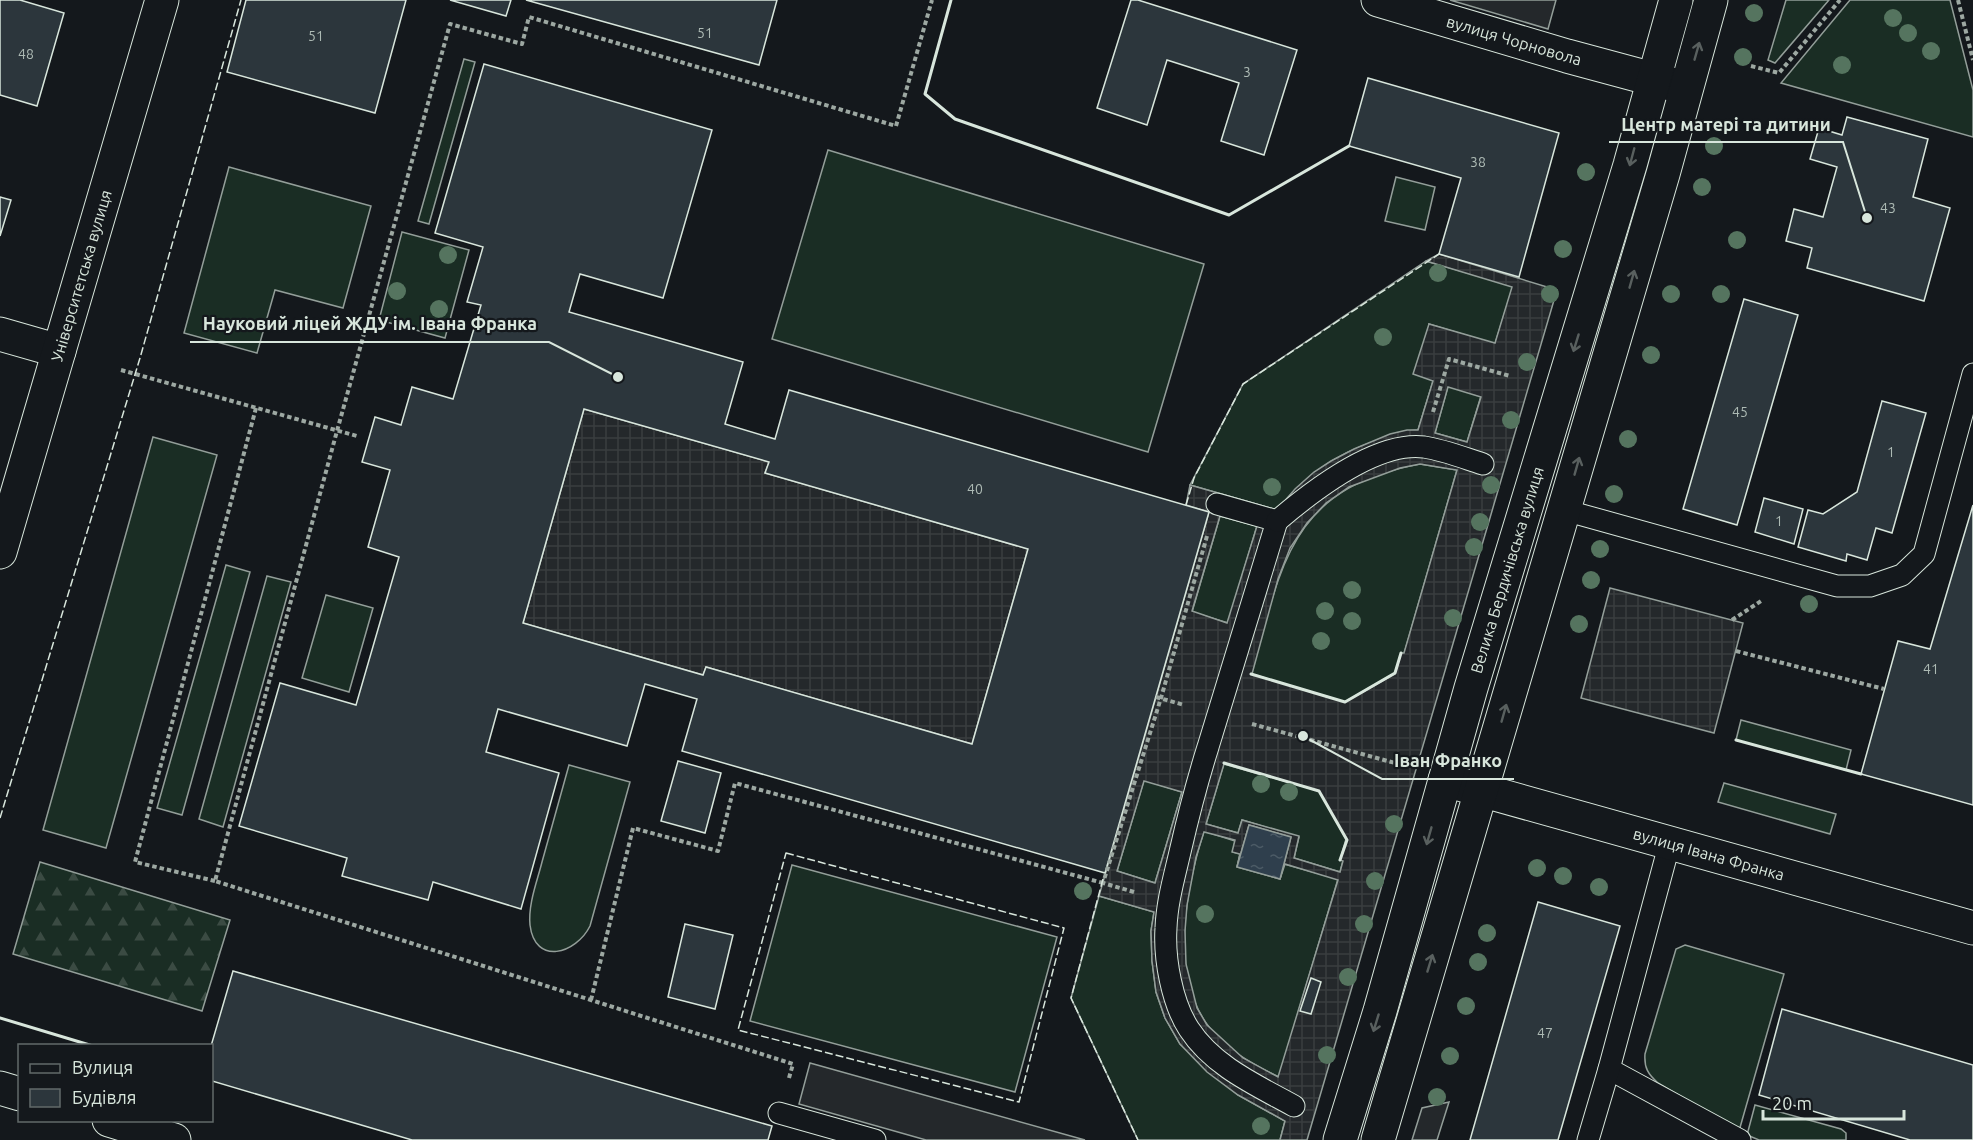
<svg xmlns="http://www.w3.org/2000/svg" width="1973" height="1140" viewBox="0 0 1973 1140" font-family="Ubuntu,sans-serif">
  <defs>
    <pattern id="forest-firs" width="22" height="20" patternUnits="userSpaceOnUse" patternTransform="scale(1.5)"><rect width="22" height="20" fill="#1a2d24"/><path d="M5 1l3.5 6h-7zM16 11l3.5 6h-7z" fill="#3b4b43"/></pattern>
    <pattern id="plaza-grid" width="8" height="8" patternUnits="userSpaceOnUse" patternTransform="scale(1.5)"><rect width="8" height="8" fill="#24282b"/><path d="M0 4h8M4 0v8" fill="none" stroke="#393d3f"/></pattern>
    <pattern id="water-ripples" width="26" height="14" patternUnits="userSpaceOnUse" patternTransform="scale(1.5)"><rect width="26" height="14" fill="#2f3f4d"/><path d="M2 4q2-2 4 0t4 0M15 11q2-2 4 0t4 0" fill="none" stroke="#4c5b66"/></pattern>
  </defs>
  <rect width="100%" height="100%" fill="#14181c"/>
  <g fill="#1a2d24" stroke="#939e99" stroke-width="1.5">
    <path d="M1786,0H1829L1775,63L1768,60Z"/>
    <path d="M1850,0H1950L1973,90V137L1781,83Z"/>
    <path d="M464,59L475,62L429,224L418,221Z"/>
    <path d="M828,150L1204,264L1148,452L772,339Z"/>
    <path d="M229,167L371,206L343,308L275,290L257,353L184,333Z"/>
    <path d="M1396,177L1435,187L1425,230L1385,221Z"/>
    <path d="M402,232L469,250L445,338L379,320Z"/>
    <path d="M1426,261L1513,286L1495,344L1429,324L1433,381L1418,430C1404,430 1392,435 1378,440C1334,455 1307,474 1277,510L1190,485L1243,384Z"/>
    <path d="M1448,386L1481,396L1467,442L1435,433Z"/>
    <path d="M153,437L217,455L106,848L43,830Z"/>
    <path d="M1420,464L1457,470L1404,654H1401L1395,673L1345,702L1251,674C1282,564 1290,488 1420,464Z"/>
    <path d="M1220,516L1257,526L1228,623L1192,612Z"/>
    <path d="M226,565L250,572L182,815L157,808Z"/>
    <path d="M267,576L291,582L223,827L199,819Z"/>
    <path d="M326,595L373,608L349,692L302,678Z"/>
    <path d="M1741,720L1851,750L1846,770L1736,740Z"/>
    <path d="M1224,763L1319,791L1347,840L1341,859L1343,861L1340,872L1294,858L1299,837L1242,820L1238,833L1206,824Z"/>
    <path d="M569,765L630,782L590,926C576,954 535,966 530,925C528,904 537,882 542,862C551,830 560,797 569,765Z"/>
    <path d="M1144,780L1182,792L1155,883L1117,871Z"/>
    <path d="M1724,783L1836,814L1830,834L1718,802Z"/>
    <path d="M1204,831L1235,841L1233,852L1240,854L1237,867L1280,879L1284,864L1338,879L1279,1077C1252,1064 1223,1048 1206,1023C1170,970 1186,888 1204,831Z"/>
    <path d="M792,865L1057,937L1015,1092L750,1021Z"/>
    <path d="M1099,896L1154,912L1151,931L1152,961L1156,992L1165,1018L1180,1044L1238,1095L1285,1121L1280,1140H1138L1071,998Z"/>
    <path d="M1685,945L1784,974L1739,1131L1658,1083C1648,1074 1644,1068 1645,1054L1676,949Z"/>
    <path d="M1755,1105L1841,1129L1846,1133V1140H1759L1747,1135Z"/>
  </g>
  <path fill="url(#forest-firs)" stroke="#939e99" stroke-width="1.5" d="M40,862L230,920L202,1011L13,954Z"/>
  <g fill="#24282b" stroke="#939e99" stroke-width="1.5">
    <path d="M1450,0H1556L1548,29Z"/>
    <path d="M810,1063L1085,1140H926L799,1104Z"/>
    <path d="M1449,1102L1437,1140H1412L1422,1108Z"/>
  </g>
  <g fill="url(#plaza-grid)" stroke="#939e99" stroke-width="1.5" fill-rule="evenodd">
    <path d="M1439,254L1557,290L1307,1140H1280L1285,1121L1238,1095L1207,1072L1180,1044L1165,1018L1156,992L1152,961L1151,931L1154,912L1099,896L1209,512L1186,505L1190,485L1277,510L1295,489L1314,472L1331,461L1354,449L1390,434L1407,430H1418L1433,381L1413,374L1429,324L1495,343L1512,287L1426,261ZM1448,387L1481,397L1467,442L1435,433ZM1420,464L1457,470L1404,653H1401L1395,674L1345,702L1252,674L1278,579L1290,548L1307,523L1326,503L1349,487L1400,468ZM1220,516L1257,526L1227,623L1192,611ZM1224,764L1319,791L1346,839L1340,860L1343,861L1340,872L1294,858L1299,836L1242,820L1238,833L1206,824ZM1144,781L1182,792L1155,883L1117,871ZM1249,825L1291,837L1280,879L1285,864L1338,880L1278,1077L1243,1058L1207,1025L1197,1008L1186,964L1185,931L1187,905L1196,857L1204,832L1235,840L1232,852L1240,854L1237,867Z"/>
    <path d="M584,409L769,462L765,473L1028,549L972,744L706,667L703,675L523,623Z"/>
    <path d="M1610,588L1743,623L1714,733L1581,698Z"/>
  </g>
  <path fill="url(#water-ripples)" stroke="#939e99" stroke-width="1.5" d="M1249,825L1291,837L1280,879L1237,867Z"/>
  <g fill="#2c363c" stroke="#d8e6dc" stroke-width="1.5" fill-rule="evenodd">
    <path d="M0,0H20L64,13L37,106L0,95Z"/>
    <path d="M246,0H406L375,113L227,72Z"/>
    <path d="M450,0H511L506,16Z"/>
    <path d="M526,0H777L759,65Z"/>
    <path d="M1131,0H1138L1297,50L1264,155L1221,141L1239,83L1167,60L1147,125L1097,108Z"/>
    <path d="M484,64L712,130L663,298L580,274L569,312L743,362L725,424L775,439L789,390L1209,512L1105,873L682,751L697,699L645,684L627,746L498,709L486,752L559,773L521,909L433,882L428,900L342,876L347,858L239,826L280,683L356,705L399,557L368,547L390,470L362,462L375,417L401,425L412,387L453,399L481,305L467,302L483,247L435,233ZM584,409L769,462L765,473L1028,549L972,744L706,667L703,675L523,623Z"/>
    <path d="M1368,78L1559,133L1519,277L1439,254L1461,178L1349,146Z"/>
    <path d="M1847,117L1928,139L1913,197L1950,208L1924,301L1807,268L1812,248L1786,241L1794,209L1823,217L1837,167L1810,159L1819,128L1842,135Z"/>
    <path d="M0,197L11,200L0,236Z"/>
    <path d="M1744,299L1798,315L1737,525L1683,509Z"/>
    <path d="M1882,401L1926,413L1892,533L1876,528L1867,560L1847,554L1846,561L1798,547L1808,510L1823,514L1857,492Z"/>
    <path d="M1764,498L1803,509L1794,544L1755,532Z"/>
    <path d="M1973,505V805L1861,774L1898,641L1930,649Z"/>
    <path d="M678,761L721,773L705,833L661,821Z"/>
    <path d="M1538,902L1620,926L1558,1140H1470Z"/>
    <path d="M685,924L733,935L715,1009L668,997Z"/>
    <path d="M233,971L772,1126L768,1140H412L212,1081L211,1046Z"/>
    <path d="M1311,978L1321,982L1311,1014L1300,1011Z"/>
    <path d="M1782,1009L1973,1065V1140H1910L1759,1095Z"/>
  </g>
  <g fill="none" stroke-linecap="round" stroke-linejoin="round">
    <defs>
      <g id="lane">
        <path d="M1217,504L1277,521C1254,597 1231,672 1208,747C1197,782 1188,817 1180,852C1174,878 1167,902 1166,928C1164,959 1172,1003 1189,1029C1213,1066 1256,1085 1294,1106"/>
        <path d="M1564,510L1837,586H1870L1902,575L1924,554L1973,374"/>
        <path d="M1277,521C1311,492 1376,441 1424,447C1444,450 1464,458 1483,464"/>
        <path d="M1609,1069L1740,1140"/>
        <path d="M779,1113L875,1140"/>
        <path d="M1588,1140L1609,1069L1670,842"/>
      </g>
      <g id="street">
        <path id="s1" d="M1378,0L1567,56L1682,87"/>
        <path d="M0,334L59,351"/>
        <path id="s2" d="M0,552L162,0"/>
        <path d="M0,1088L20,1094"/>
        <path d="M109,1120L174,1140"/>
      </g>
      <g id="secondary">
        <path id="s3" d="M1445,780L1973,928"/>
      </g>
      <g id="highway">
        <path id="s4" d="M1340,1140L1380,1011L1471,688L1630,165L1676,0"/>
        <path d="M1378,1140L1663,174L1711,0"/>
      </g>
    </defs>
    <use href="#lane" stroke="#d8e6dc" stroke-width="23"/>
    <use href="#street" stroke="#d8e6dc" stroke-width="35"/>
    <use href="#secondary" stroke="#d8e6dc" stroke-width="35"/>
    <use href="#highway" stroke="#d8e6dc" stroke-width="35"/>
    <g stroke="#9da8a2" stroke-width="4" stroke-dasharray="4.5 3" stroke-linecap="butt">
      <path d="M1958,0L1973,60"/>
      <path d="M1751,66L1779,73L1840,0"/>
      <path d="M121,370L357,436"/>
      <path d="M1433,412L1449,359L1510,376"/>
      <path d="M1732,620L1761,601"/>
      <path d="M1736,651L1884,689"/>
      <path d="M1156,697L1184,705"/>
      <path d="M1252,724L1395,763"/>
      <path d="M215,881L135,862L256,408"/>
      <path d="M1134,892L1103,883L1161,698L1207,536"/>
      <path d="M591,1000L633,828L718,851L735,783L1103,883"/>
      <path d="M789,1078L793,1064L215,881L337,431L450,24L522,44L529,17L896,126L932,0"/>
    </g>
    <use href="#lane" stroke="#14181c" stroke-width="21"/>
    <use href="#street" stroke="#14181c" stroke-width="33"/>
    <use href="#secondary" stroke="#14181c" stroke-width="33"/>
    <use href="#highway" stroke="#14181c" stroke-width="33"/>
    <g stroke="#d8e6dc" stroke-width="1.5" stroke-dasharray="8 3" stroke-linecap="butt">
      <path d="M1186,505L1194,478L1243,384L1439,254"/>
      <path d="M0,818L140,358L241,0"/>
      <path d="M786,853L1064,928L1019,1102L738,1030Z"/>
      <path d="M1103,879L1071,998L1138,1140"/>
    </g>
    <g stroke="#d8e6dc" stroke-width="3">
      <path d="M951,0L925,94L955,119L1229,215L1349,146"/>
      <path d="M1251,674L1345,702L1395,673L1401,653"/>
      <path d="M1736,740L1861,774"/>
      <path d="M1224,763L1319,791L1347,840L1340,860"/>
      <path d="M0,1018L93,1046"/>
    </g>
  </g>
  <g fill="#55745f">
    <circle cx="1754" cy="13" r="9"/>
    <circle cx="1893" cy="18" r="9"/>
    <circle cx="1908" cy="33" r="9"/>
    <circle cx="1931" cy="51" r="9"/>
    <circle cx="1743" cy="57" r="9"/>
    <circle cx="1842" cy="65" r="9"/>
    <circle cx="1714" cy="146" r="9"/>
    <circle cx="1586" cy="172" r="9"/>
    <circle cx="1702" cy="187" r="9"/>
    <circle cx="1737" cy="240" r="9"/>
    <circle cx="1563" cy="249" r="9"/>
    <circle cx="448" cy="255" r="9"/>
    <circle cx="1438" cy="273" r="9"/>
    <circle cx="397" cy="291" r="9"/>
    <circle cx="1550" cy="294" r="9"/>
    <circle cx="1671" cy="294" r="9"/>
    <circle cx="1721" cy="294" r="9"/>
    <circle cx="439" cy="309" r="9"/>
    <circle cx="1383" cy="337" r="9"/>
    <circle cx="1651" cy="355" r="9"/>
    <circle cx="1527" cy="362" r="9"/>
    <circle cx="1511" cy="420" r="9"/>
    <circle cx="1628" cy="439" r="9"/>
    <circle cx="1491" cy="485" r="9"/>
    <circle cx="1272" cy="487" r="9"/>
    <circle cx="1614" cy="494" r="9"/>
    <circle cx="1480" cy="522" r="9"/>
    <circle cx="1474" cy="547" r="9"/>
    <circle cx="1600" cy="549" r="9"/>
    <circle cx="1591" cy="580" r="9"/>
    <circle cx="1352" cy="590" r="9"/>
    <circle cx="1809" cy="604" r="9"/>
    <circle cx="1325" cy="611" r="9"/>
    <circle cx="1453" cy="618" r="9"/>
    <circle cx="1352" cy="621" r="9"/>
    <circle cx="1579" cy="624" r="9"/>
    <circle cx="1321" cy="641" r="9"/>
    <circle cx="1261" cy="784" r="9"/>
    <circle cx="1289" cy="792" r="9"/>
    <circle cx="1394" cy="824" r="9"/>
    <circle cx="1537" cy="868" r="9"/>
    <circle cx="1563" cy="876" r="9"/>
    <circle cx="1375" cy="881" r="9"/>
    <circle cx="1599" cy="887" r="9"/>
    <circle cx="1083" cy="891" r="9"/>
    <circle cx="1205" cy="914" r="9"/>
    <circle cx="1364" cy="924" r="9"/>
    <circle cx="1487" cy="933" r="9"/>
    <circle cx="1478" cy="962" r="9"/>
    <circle cx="1348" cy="977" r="9"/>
    <circle cx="1466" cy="1006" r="9"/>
    <circle cx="1327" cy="1055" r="9"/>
    <circle cx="1450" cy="1056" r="9"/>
    <circle cx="1437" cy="1097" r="9"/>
    <circle cx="1261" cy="1126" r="9"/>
  </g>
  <defs><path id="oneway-shaft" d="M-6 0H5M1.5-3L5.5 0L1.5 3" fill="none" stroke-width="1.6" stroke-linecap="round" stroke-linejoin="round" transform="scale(1.5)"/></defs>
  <g stroke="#59605f">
    <use href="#oneway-shaft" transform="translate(1697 51) rotate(-74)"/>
    <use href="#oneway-shaft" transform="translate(1632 157) rotate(105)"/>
    <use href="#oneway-shaft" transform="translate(1632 279) rotate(-74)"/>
    <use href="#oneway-shaft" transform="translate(1576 343) rotate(107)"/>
    <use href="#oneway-shaft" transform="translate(1577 466) rotate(-74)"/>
    <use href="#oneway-shaft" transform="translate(1504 713) rotate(-74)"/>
    <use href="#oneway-shaft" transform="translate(1429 836) rotate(106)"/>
    <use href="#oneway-shaft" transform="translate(1430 963) rotate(-73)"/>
    <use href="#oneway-shaft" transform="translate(1376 1023) rotate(107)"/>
  </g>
  <g text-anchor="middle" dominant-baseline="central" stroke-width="4.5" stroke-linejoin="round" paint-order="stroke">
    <g font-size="14" fill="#adbab4">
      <text x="705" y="33">51</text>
      <text x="316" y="36">51</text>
      <text x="26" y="54">48</text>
      <text x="1247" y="72">3</text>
      <text x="1478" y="162">38</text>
      <text x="1888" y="208">43</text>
      <text x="1740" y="412">45</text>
      <text x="1891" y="452">1</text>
      <text x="975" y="489">40</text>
      <text x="1779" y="521">1</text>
      <text x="1931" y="669">41</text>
      <text x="1545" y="1033">47</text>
    </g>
    <g font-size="16" fill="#d8e6dc" stroke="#14181c">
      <text stroke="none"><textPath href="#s1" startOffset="142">вулиця Чорновола</textPath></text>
      <text stroke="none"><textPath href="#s2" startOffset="288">Університетська вулиця</textPath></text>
      <text stroke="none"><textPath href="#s4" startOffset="594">Велика Бердичівська вулиця</textPath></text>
      <text stroke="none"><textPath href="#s3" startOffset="274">вулиця Івана Франка</textPath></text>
    </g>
  </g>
  <path fill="none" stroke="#d8e6dc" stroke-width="2" d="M1867 218L1843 142H1609M618 377L549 342H190M1303 736L1382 779H1514"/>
  <g fill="#d8e6dc" stroke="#14181c" stroke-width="2">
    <circle cx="1867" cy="218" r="6"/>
    <circle cx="618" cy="377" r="6"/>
    <circle cx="1303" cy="736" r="6"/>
  </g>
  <g font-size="18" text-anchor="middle" font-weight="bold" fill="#d8e6dc" stroke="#14181c" stroke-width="4.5" stroke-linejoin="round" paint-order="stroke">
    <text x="1726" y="131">Центр матері та дитини</text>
    <text x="370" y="330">Науковий ліцей ЖДУ ім. Івана Франка</text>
    <text x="1448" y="767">Іван Франко</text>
  </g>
  <rect x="18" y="1044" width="195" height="78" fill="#14181c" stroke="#626a69" stroke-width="1.5"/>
  <rect x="30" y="1064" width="30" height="9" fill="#14181c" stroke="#626a69" stroke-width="1.5"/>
  <text x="72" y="1074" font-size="18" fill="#d8e6dc">Вулиця</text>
  <rect x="30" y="1089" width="30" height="18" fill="#2c363c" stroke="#626a69" stroke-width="1.5"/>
  <text x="72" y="1104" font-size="18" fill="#d8e6dc">Будівля</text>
  <path d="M1763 1110v9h141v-9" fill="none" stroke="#d8e6dc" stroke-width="3"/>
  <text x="1772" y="1110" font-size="18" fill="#d8e6dc" stroke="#14181c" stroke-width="4.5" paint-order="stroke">20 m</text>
</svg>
